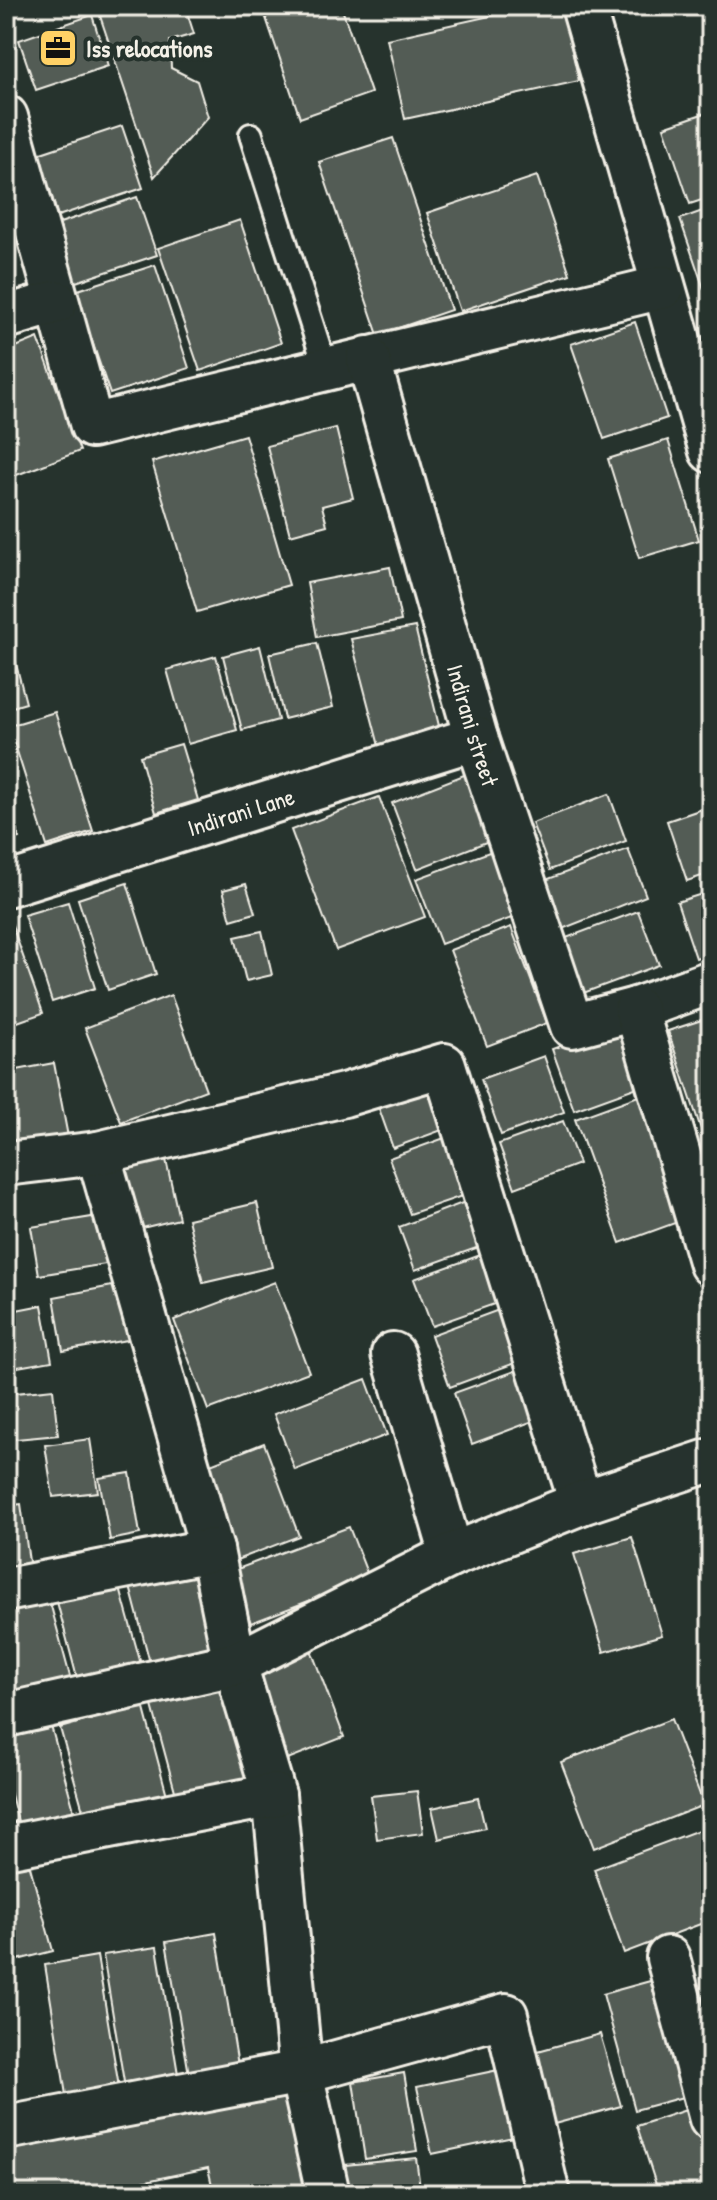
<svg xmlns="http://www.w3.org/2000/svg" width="717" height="2200" viewBox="0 0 717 2200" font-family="'Patrick Hand',sans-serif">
  <rect width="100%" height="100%" fill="#26332d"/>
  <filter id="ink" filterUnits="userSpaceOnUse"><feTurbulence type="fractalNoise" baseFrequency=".0125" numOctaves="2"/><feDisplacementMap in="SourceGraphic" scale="16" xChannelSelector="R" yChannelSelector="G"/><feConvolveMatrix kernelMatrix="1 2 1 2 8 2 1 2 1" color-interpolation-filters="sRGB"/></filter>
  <g filter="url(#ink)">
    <g fill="#525c55" stroke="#f4f1e8" stroke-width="2">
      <path d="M132,6H185L194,34L170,41L171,68L197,81L208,117L154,177L100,16Z"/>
      <path d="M262,6H341L371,93L300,118Z"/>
      <path d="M535,6H562L579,81L405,119L387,39Z"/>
      <path d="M92,15L108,66L36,90L19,40Z"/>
      <path d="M711,111V197L690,204L664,127Z"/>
      <path d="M122,126L143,188L58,216L38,154Z"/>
      <path d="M393,138L451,310L378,335L319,162Z"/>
      <path d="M537,176L570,274L460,311L427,213Z"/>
      <path d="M137,197L157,255L73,283L54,225Z"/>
      <path d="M711,208V287L704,289L680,219Z"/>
      <path d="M240,220L281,343L200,371L158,248Z"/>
      <path d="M155,265L189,368L110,394L75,291Z"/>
      <path d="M635,322L667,418L604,439L571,344Z"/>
      <path d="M38,338L80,451L6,479V351Z"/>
      <path d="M336,428L353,498L322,506L327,525L290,535L267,446Z"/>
      <path d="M245,435L289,585L197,612L152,462Z"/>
      <path d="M668,440L699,540L639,558L608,459Z"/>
      <path d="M390,567L401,621L317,637L307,583Z"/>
      <path d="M6,625L26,703L6,709Z"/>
      <path d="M415,627L440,730L379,746L351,639Z"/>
      <path d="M317,643L333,707L284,719L269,654Z"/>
      <path d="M260,646L278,720L242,730L223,656Z"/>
      <path d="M216,656L237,730L188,744L167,670Z"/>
      <path d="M55,712L93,831L47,846L9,726Z"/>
      <path d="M181,744L198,800L156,813L140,756Z"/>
      <path d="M469,773L494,839L417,869L392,803Z"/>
      <path d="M609,794L626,841L550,870L532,823Z"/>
      <path d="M6,796L19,838L6,841Z"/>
      <path d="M379,797L425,917L336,950L291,830Z"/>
      <path d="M711,806V873L687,881L667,821Z"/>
      <path d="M500,848L525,913L441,944L416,879Z"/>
      <path d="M628,849L646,896L562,929L543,881Z"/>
      <path d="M127,883L156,974L108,990L78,899Z"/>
      <path d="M246,884L255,913L231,920L223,890Z"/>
      <path d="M711,891V953L696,958L677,902Z"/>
      <path d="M68,902L95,988L52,1002L24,915Z"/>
      <path d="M6,908L43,1013L6,1026Z"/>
      <path d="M638,911L659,965L578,995L558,941Z"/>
      <path d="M511,927L547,1023L487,1046L450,950Z"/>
      <path d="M262,931L272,975L246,981L235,937Z"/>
      <path d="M171,995L206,1090L121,1122L85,1028Z"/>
      <path d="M711,1017V1159L668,1031Z"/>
      <path d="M623,1023L646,1084L574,1110L552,1049Z"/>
      <path d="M544,1056L564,1112L501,1135L481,1079Z"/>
      <path d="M54,1063L69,1142L12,1153L6,1121V1072Z"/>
      <path d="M436,1078L453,1126L393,1148L376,1100Z"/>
      <path d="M641,1095L686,1219L620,1243L575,1119Z"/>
      <path d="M563,1121L579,1164L515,1188L499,1144Z"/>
      <path d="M450,1136L471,1193L410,1214L389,1158Z"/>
      <path d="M165,1155L179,1219L138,1229L124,1164Z"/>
      <path d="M465,1202L482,1246L415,1270L399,1227Z"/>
      <path d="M257,1203L272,1267L203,1283L188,1219Z"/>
      <path d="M104,1215L112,1263L39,1275L31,1227Z"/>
      <path d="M486,1253L503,1301L432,1326L414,1279Z"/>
      <path d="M275,1282L309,1372L208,1410L174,1320Z"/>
      <path d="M123,1284L133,1339L63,1351L54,1297Z"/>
      <path d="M42,1305L52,1361L6,1369V1312Z"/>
      <path d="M504,1308L523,1360L450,1387L431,1335Z"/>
      <path d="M518,1370L536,1420L472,1444L454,1393Z"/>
      <path d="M366,1379L387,1435L295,1470L274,1414Z"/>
      <path d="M53,1389L58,1435L6,1440V1394Z"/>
      <path d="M90,1439L98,1492L53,1497L45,1445Z"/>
      <path d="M264,1443L299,1536L234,1561L200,1468Z"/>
      <path d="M130,1473L140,1534L110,1540L99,1478Z"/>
      <path d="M21,1504L32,1583L6,1587V1506Z"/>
      <path d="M349,1527L369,1578L251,1623L232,1571Z"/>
      <path d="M632,1537L662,1635L604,1652L574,1554Z"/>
      <path d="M197,1556L225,1659L154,1678L127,1575Z"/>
      <path d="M118,1581L144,1675L81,1693L56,1598Z"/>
      <path d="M48,1595L75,1695L18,1710L6,1665V1607Z"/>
      <path d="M310,1647L344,1737L275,1764L241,1673Z"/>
      <path d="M225,1677L255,1786L179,1806L150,1698Z"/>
      <path d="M143,1705L168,1799L86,1821L60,1728Z"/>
      <path d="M671,1719L704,1805L594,1848L561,1762Z"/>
      <path d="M51,1726L75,1814L20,1829L6,1776V1739Z"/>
      <path d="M711,1784V1809L704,1787Z"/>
      <path d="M417,1791L423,1833L377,1839L371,1796Z"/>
      <path d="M478,1798L485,1828L439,1839L432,1808Z"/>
      <path d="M704,1828L711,1846V1920L624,1953L594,1869Z"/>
      <path d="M28,1859L53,1951L6,1963V1865Z"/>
      <path d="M216,1933L238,2065L189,2074L166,1942Z"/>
      <path d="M157,1947L179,2080L125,2088L103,1955Z"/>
      <path d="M97,1956L120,2093L67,2101L45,1965Z"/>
      <path d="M661,1978L694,2094L635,2110L603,1994Z"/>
      <path d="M600,2034L621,2106L547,2126L527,2054Z"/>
      <path d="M503,2069L518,2136L432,2154L417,2087Z"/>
      <path d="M404,2073L417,2151L365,2159L353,2082Z"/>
      <path d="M295,2088L318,2194H214L208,2168L85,2194H6V2149Z"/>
      <path d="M692,2108L711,2165V2194H659L637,2126Z"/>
      <path d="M416,2158L421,2194H349L345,2165Z"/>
    </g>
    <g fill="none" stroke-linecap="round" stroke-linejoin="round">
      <defs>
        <path id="service" d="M251,135L326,369"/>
        <g id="minor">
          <path d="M583,6L711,451"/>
          <path d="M6,117L92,426L663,287"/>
          <path d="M6,317L56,302"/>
          <path id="s1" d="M368,358L476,738L572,1026L636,1009L711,982"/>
          <path id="s2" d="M6,885L476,738"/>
          <path d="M636,1009L711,1264"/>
          <path d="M98,1153L212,1550L235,1664L274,1795L301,2072L328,2194"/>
          <path d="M6,1164L98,1153L344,1095L444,1065L581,1503"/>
          <path d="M393,1354L452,1555"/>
          <path d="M6,1590L212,1550"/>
          <path d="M6,1715L235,1664L452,1555L581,1503L711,1460"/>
          <path d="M6,1847L274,1795"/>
          <path d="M668,1958L711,2119"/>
          <path d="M6,2128L301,2072L506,2015L548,2194"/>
        </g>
      </defs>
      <use href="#service" stroke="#f4f1e8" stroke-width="28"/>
      <use href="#minor" stroke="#f4f1e8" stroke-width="48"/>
      <use href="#service" stroke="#26332d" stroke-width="22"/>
      <use href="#minor" stroke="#26332d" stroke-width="42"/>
    </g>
  </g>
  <defs>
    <symbol id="office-square" viewBox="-11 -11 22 22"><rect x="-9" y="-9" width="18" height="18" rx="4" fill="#ffd166" stroke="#26332d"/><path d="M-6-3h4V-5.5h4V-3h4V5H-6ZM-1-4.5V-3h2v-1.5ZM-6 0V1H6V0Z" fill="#111"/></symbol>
  </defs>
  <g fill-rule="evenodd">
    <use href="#office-square" x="36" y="26" width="44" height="44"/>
  </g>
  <g text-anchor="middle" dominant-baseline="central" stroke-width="8" stroke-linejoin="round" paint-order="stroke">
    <g font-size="24" font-weight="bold" fill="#f4f1e8" stroke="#26332d" text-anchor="start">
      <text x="86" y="48">Iss relocations</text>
    </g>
    <g font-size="24" fill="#f4f1e8" stroke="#26332d">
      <text stroke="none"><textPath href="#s1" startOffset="382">Indirani street</textPath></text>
      <text stroke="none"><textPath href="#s2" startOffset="246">Indirani Lane</textPath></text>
    </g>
  </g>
  <rect width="717" height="2200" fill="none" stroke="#26332d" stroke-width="32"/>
  <rect x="16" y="16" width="685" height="2168" fill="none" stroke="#f4f1e8" stroke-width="3" filter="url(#ink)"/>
</svg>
